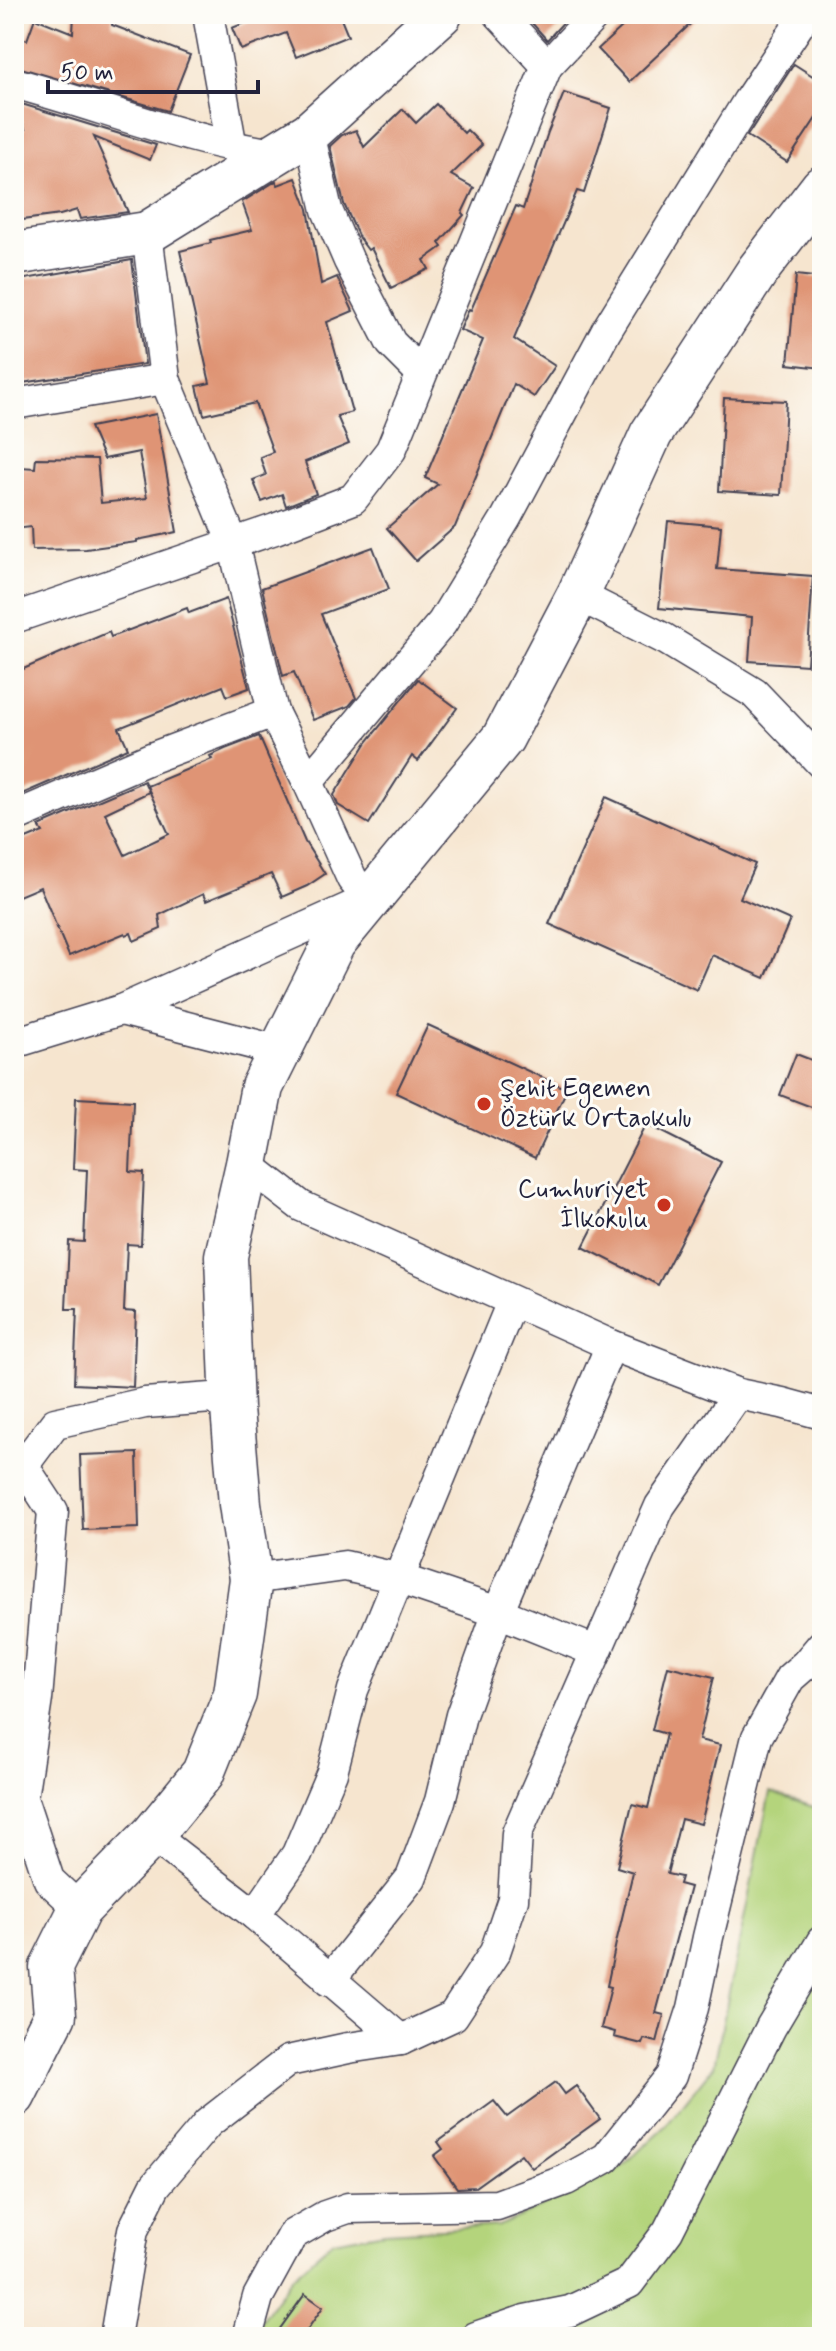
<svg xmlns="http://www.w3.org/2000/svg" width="836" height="2351" viewBox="0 0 836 2351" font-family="Mynerve,sans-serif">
  <rect width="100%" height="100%" fill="#fdfcf7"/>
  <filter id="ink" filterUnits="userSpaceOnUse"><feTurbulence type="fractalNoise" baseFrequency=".0125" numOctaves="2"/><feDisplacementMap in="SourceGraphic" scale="16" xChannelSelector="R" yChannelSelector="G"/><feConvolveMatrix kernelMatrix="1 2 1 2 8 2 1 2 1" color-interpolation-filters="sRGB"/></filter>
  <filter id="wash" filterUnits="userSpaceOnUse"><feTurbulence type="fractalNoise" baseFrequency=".006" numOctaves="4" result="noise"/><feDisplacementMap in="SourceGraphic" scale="32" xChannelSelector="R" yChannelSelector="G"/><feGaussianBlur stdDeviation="1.8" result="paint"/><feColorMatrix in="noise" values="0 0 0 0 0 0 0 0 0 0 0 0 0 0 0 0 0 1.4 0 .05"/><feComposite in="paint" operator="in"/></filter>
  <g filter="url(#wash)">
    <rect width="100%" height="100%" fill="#f6e5cf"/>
    <path fill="#b4d47c" stroke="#6b7b5c" stroke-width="2" d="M770,1792L822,1810V2337H249L292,2277L333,2241L385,2232L499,2226L617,2171L665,2127L714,2066Z"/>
    <g id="blocks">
      <g fill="#df9474">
        <path d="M74,14H113L112,25L190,55L168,111L14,66V35L27,40L35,18L73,33Z"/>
        <path d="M267,14H339L348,36L296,57L286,33L241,50L232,28Z"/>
        <path d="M524,14H571L547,40Z"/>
        <path d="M636,14H701L629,82L598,49Z"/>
        <path d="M794,64L822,82V109L787,162L747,136Z"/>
        <path d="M564,93L611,108L584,193L577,191L514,339L555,366L534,397L514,384L455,527L416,561L387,528L438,484L425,478L483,340L460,330L469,309L471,310L516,206L523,209L548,132Z"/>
        <path d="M15,102L156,145L150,160L94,137L128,212L80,219L77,210L60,215L14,221V130L25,129Z"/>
        <path d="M436,104L464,133L467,130L482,145L451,175L474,188L462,213L464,215L439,243L442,247L424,260L429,269L391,288L371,248L368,250L359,238L344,204L330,146L342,135L356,130L364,147L403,109L416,123Z"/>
        <path d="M296,178L308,209L321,284L337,277L353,311L327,322L352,412L337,416L349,444L305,462L316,494L286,506L282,494L262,502L253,480L266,475L260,457L273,452L255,403L204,415L197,386L210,383L180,251L211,243L210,240L252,230L242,202L276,181L278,185Z"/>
        <path d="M132,260L145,364L22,383L20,360L16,361L14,281Z"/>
        <path d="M796,275L822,278V368L788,364Z"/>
        <path d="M724,398L786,401L781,495L719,491Z"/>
        <path d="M156,414L177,532L137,540V542L86,549L32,550L31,527L14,529V506L20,467L35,468L36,458L97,459L101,503L147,498L139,452L104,459L90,427Z"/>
        <path d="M668,521L721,526L717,569L813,576L807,665L749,661L752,617L659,608Z"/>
        <path d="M373,547L389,589L321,614L356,698L349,706L313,720L294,672L283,676L262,588Z"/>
        <path d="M226,599L249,688L227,696L223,686L119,728L128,748L22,794L14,780V673L109,632L111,637L187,608L189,613Z"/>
        <path d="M418,679L457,708L418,761L412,756L369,824L338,805L334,795L367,742Z"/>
        <path d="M259,736L305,842L325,874L307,886L282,897L271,874L206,901L203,894L159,915L161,929L134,941L131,933L126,935L125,933L69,956L40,887L14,898V844L43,832L39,826L144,781L149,792L105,813L125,855L169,834L147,786L212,759L210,756L225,749Z"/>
        <path d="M606,797L755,864L740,898L790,920L765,978L712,955L697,990L549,924Z"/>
        <path d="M428,1025L567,1089L535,1158L396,1093Z"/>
        <path d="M796,1054L822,1064V1111L780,1095Z"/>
        <path d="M76,1098L133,1101L130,1172L144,1173L141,1245L127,1244L124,1311L136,1312L133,1387L74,1384L77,1309H66L69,1241L84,1242L87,1170L73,1169Z"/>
        <path d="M646,1124L721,1162L658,1285L583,1247Z"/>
        <path d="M137,1453L139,1528L83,1530L80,1455Z"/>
        <path d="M668,1666L714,1677L699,1740L720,1745L701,1824L681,1819L667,1874L681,1877L679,1884L690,1887L656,2013L664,2015L657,2042L644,2039L642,2044L614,2037L615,2032L601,2028L611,1987L607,1986L616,1943L633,1872L617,1867L632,1804L648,1808L666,1734L652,1730Z"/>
        <path d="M556,2082L565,2094L576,2086L600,2119L532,2168L521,2154L475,2187L457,2188L434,2156L443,2149L438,2142L494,2101L507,2117Z"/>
        <path d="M305,2294L323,2307L302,2337H274Z"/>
      </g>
    </g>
  </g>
  <g filter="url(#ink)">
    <use href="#blocks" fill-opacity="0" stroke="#423f51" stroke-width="2"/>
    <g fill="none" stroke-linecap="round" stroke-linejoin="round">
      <defs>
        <g id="street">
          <path d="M208,14L232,148"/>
          <path d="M499,14L547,66"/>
          <path d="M14,83C100,106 187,141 274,154"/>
          <path d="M309,133L327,210L349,261L391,343L421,373"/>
          <path d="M14,404L165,379"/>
          <path d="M578,595L665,639L754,693L822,764"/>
          <path d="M14,618L275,529L353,499L391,450L547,66L596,14"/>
          <path d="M308,782L442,623L506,518L606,331L748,101L806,14"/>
          <path d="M14,817L151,758L273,712"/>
          <path d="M121,1010L280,1051"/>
          <path d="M14,1043L121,1010L369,899L352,879L308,782L273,712L233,543L165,379L147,233"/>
          <path d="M247,1164L301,1206L611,1345L738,1394L782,1403L822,1414"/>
          <path d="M24,1467L53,1511L37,1699L22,1798L49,1880L80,1909"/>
          <path d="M14,1478L55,1423L145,1403L212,1398L232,1409"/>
          <path d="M251,1579L345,1566L397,1578L498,1612L595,1651"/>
          <path d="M152,1835L255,1915L401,2040"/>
          <path d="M255,1915L297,1854L332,1772L353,1690L512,1302"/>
          <path d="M329,1981L411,1878L440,1801L461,1715L498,1612L611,1345"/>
          <path d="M115,2337L133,2230L155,2186L208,2123L288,2061L348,2048L401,2040L453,2016L495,1952L513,1899L517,1833L660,1506L738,1394"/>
          <path d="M247,2337L258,2297L292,2235L325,2216L348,2208L497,2205L566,2180L606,2158L671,2076L693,2008L708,1937L757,1737L790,1678L806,1664L822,1645"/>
          <path d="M476,2337L525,2320L570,2311L629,2283L668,2231L771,2027L822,1941"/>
        </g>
        <g id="secondary">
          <path d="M14,254L147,233L309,133L441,14"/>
          <path d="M14,2096L55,2015L51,1967L80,1909L152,1835L203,1773L235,1694L251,1579L240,1504L232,1409L226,1256L247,1164L262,1087L334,943L503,738L578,595L651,434L758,270L822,187"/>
        </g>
      </defs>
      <use href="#street" stroke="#423f51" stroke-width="33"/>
      <use href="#secondary" stroke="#423f51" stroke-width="45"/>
      <use href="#street" stroke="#fff" stroke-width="30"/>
      <use href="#secondary" stroke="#fff" stroke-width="42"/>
    </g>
  </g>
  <g fill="#c8321e" stroke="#fdfcf7" stroke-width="3">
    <circle cx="484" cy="1104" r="8"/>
    <circle cx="664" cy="1205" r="8"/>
  </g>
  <g text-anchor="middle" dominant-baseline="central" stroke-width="6" stroke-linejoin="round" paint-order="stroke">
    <g font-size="26" fill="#22223b" stroke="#fdfcf7" text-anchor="start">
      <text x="500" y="1089">Şehit Egemen<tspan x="500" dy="30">Öztürk Ortaokulu</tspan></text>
      <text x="648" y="1190" text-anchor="end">Cumhuriyet<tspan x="648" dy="30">İlkokulu</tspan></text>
    </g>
  </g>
  <rect width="836" height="2351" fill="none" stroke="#fdfcf7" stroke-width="48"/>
  <path d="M48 80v12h210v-12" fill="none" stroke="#22223b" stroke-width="4"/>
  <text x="60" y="80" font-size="24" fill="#22223b" stroke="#fdfcf7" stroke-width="6" paint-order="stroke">50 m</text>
</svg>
